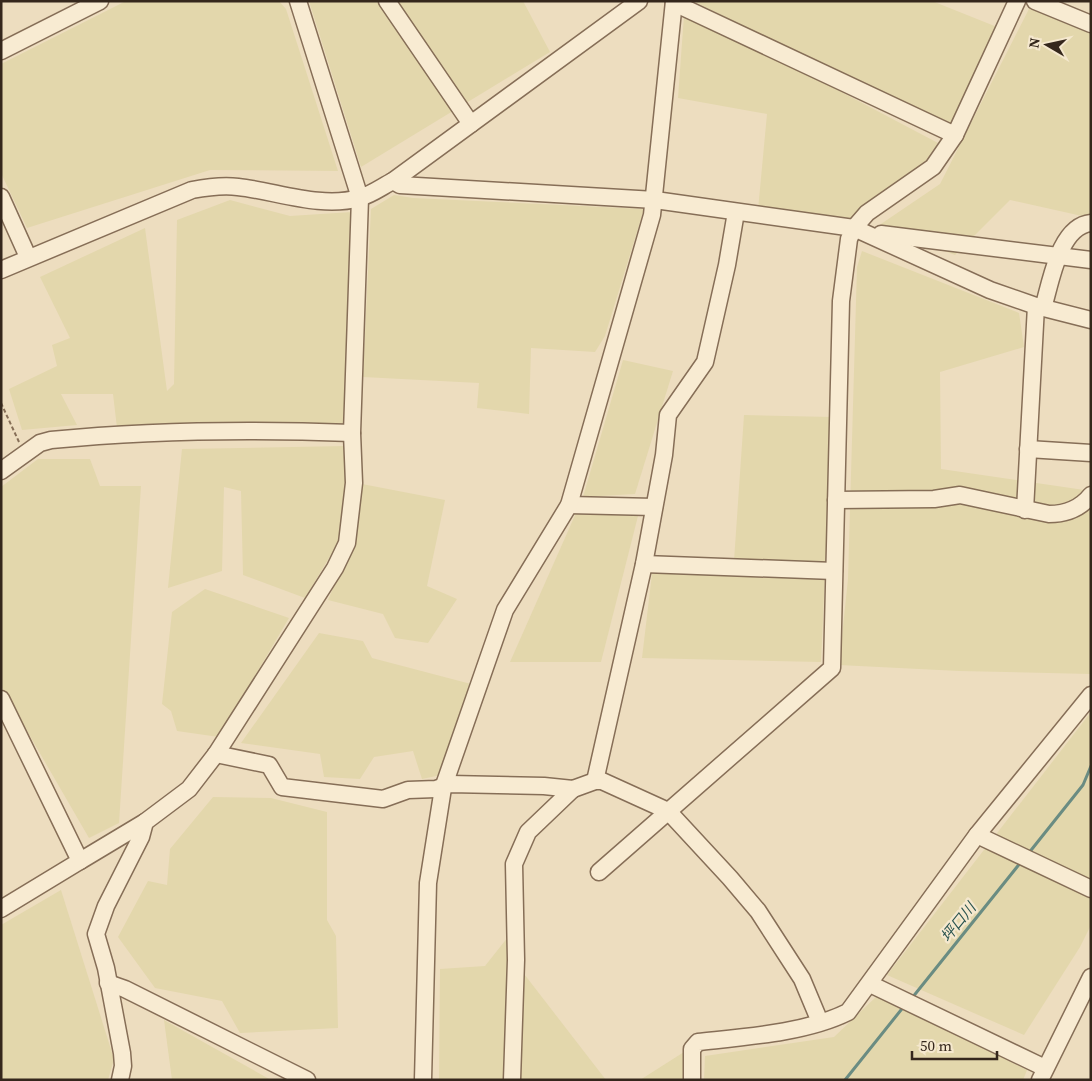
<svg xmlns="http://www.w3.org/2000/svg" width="1092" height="1081" viewBox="0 0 1092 1081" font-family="'Source Serif 4','Noto Sans JP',serif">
  <rect width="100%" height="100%" fill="#edddbf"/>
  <g fill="#e3d7ac">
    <path d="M126,1H279L286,9L338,171L210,170L27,228L1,173V64Z"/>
    <path d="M309,1H523L550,52L361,167Z"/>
    <path d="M693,1H932L997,27L952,129Z"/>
    <path d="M1031,5L1091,29V218L1010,200L955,255L878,226L940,184Z"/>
    <path d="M684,15L773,56L938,143L925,162L846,222L758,210L767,114L678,98Z"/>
    <path d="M394,195L413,198L644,209L605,336L595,352L531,348L529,414L477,408L479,383L363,377L371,209Z"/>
    <path d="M230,200L290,216L352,212L344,432L117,428L113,394H61L77,425L22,430L9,389L57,366L52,345L70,338L40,277L145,228L167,391L174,384L177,220Z"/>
    <path d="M862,251L1019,313L1024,347L940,372L941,469L1091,491V674L959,671L839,665L848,579L857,267Z"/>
    <path d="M623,360L673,371L635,494L583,497Z"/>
    <path d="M744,415L832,417L821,662L642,658L654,557L734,561Z"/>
    <path d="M346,446L348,467L338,543L305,598L243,575L241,491L224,487L222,571L168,588L182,449Z"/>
    <path d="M38,459H90L100,486H141L119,823L89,838L1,686V487Z"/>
    <path d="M362,484L445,500L427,586L457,599L428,643L395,638L383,614L328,600L352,544Z"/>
    <path d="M639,512L601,662H510L576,513Z"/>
    <path d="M205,589L289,618L219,737L177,731L171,711L162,704L172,612Z"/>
    <path d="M319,633L363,641L372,658L471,684L441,775L422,779L413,751L374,757L360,779L324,777L320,754L241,743Z"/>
    <path d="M1091,712V925L1080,947L1024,1035L887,975Z"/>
    <path d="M213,797L271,798L327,812V920L336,936L338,1028L240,1033L222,1001L155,988L118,937L148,881L167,885L170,849Z"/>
    <path d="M61,890L114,1059L108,1080H1V925Z"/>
    <path d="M508,937L505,1080H439L440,969L485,966Z"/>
    <path d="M521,970L606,1080H520Z"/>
    <path d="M877,996L1027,1070L1023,1080H704L705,1056L834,1037Z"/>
    <path d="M164,1020L271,1080H172Z"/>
    <path d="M684,1052V1080H640Z"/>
  </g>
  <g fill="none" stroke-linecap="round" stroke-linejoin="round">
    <g stroke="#6a8c82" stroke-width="3">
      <path d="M1028,854L1083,785L1091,766"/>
      <path d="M912,998L1021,862"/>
      <path d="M845,1080L905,1005"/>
    </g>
    <defs>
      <g id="minor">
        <path d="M387,1L471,124"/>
        <path d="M1035,1L1091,24"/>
        <path d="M674,3L955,135"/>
        <path d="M1,51L100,1"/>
        <path d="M393,181L400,185L655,200L854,228L990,290L1036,306L1091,320"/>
        <path d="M1,197L28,257"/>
        <path d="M881,234L1091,260"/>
        <path d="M1,270L192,190C208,187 222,185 238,187C276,191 321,209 359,198C371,195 383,186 393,181L639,1"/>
        <path d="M1043,308C1051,282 1059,226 1091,223"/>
        <path d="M1028,449L1091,453"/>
        <path d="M1,471L40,443L51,440C154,430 249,429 352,433"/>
        <path d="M836,500L934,499L960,495L1049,514C1066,514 1080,509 1091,495"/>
        <path d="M569,505L654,507"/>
        <path d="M1025,510L1036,306"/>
        <path d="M644,564L834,571"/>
        <path d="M1,699L80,861L1,909"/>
        <path d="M216,754L269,765L282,787L383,799L408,790L436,789L450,784L544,786L573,789L595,781H602L668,811L730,878L758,911L802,979L820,1022"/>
        <path d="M595,781L644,564L664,455L668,415L705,362L727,265L736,212"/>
        <path d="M977,835L1091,889"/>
        <path d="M80,861L145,822"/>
        <path d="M599,872L832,668L841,301L849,239L854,228L867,213L933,167L955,135L1017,1"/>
        <path d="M108,983L125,989L307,1080"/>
        <path d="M870,984L1045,1068"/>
        <path d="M120,1080L123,1066L122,1053L106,968L96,934L106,906L141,837L145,822L189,789L216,754L335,568L347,543L354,483L352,433L360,198L298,1"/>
        <path d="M423,1080L428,883L443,788L505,610L569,505L652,215L674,1"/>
        <path d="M512,1080L516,960L514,864L528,832L573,789"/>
        <path d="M692,1080V1049L698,1042C744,1037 806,1033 848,1012L977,835L1091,695"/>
        <path d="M1040,1080L1091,977"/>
      </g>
    </defs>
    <use href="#minor" stroke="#866e57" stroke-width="19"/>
    <path stroke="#866e57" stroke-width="2" stroke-dasharray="4 2.5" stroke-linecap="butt" d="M1,403L19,442"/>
    <use href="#minor" stroke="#f8ebd2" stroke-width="16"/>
  </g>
  <g text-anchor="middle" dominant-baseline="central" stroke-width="4.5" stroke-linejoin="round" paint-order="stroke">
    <g font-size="15" font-style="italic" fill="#2b5550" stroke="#f5e8ce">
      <text transform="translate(958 922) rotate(-51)">坪口川</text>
    </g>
  </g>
  <rect width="1092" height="1081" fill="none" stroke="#35271c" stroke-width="5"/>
  <g transform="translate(1047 45) rotate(279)" stroke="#f5e8ce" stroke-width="4" paint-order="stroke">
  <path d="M0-4L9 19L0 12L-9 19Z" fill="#35271c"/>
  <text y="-8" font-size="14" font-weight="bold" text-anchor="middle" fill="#35271c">N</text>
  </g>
  <path d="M912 1051v8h85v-8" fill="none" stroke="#35271c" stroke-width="2.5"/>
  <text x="920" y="1051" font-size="15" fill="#35271c" stroke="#f5e8ce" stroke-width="4" paint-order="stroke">50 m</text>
</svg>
